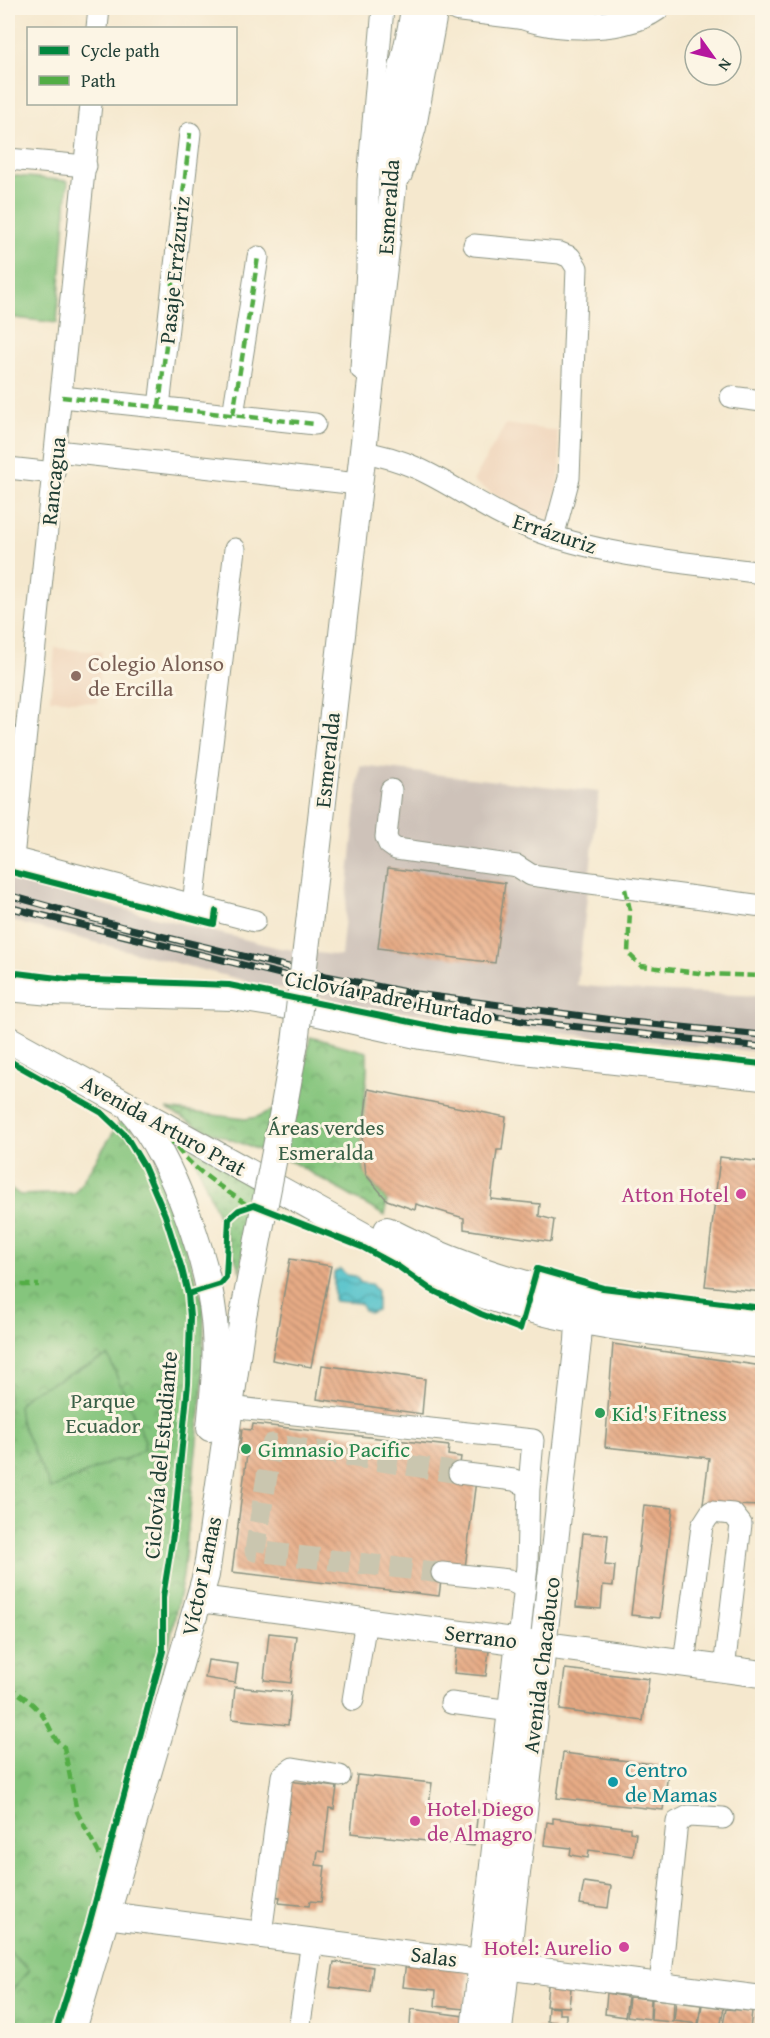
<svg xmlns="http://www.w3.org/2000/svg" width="770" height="2038" viewBox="0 0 770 2038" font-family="'Gentium Book Plus',serif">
  <defs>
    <pattern id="grass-dots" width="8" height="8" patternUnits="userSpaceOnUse" patternTransform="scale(1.5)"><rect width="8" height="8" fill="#85c57d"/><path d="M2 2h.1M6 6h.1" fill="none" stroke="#6ca167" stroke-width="1.8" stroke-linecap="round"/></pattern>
    <pattern id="park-crowns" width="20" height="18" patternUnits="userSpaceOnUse" patternTransform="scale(1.5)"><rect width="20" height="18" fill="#85c57d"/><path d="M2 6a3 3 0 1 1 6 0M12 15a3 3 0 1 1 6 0" fill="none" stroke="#6ca167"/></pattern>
    <pattern id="water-waves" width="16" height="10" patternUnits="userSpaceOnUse" patternTransform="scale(1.5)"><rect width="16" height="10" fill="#56c3cb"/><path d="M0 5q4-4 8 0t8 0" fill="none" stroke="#47a0a6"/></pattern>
    <pattern id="building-back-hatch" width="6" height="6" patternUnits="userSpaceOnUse" patternTransform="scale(1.5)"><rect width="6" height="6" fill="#e7ab85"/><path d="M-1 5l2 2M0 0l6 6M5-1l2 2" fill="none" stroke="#bb8c6e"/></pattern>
  </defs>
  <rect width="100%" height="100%" fill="#fcf5e5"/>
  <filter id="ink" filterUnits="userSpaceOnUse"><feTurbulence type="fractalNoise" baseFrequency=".0167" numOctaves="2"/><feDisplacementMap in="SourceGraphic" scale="12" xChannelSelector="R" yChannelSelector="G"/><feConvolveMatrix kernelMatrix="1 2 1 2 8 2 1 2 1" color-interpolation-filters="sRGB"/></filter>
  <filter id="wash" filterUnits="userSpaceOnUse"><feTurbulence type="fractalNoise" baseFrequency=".008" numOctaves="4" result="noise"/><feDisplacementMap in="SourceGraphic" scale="24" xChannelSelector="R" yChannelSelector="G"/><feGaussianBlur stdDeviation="1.35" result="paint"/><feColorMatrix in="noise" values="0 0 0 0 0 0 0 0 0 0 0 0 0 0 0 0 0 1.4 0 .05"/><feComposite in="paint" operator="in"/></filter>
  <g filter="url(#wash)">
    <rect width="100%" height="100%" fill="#f5e8ce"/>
    <g fill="#f0d6bc">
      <path d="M506,424L557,431L561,467L551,520L516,508L473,481Z"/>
      <path d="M55,648L102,652L97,703L50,699Z"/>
    </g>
    <path fill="#cec2b9" d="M360,766L599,792L577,985L625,990L762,996V1052L534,1031L428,1014L373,1009L254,983L8,920V877L32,886L279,948L341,956Z"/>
    <path fill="url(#grass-dots)" stroke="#528158" stroke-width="1.5" d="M190,1146L255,1182L240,1271Z"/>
    <g fill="url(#park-crowns)" stroke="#528158" stroke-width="1.5">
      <path d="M310,1037L367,1052C370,1085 354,1148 366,1175C370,1184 380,1193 387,1200L385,1216L294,1163L205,1130L166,1109L245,1119L257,1117L270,1111L297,1116Z"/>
      <path d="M123,1117L162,1172L204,1306L203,1383L183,1576L169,1646L62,2030H8V1187L20,1195L75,1193Z"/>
    </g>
    <g fill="#85c57d" stroke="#528158" stroke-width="1.5">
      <path d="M8,175L68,181L57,323L8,317Z"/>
      <path d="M108,1356L145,1441L143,1450L123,1461L115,1460L51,1489L20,1420L18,1406L28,1394Z"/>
      <path d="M8,1951L29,1970L8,1995Z"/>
    </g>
    <path fill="url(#water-waves)" stroke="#3a8080" stroke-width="1.5" d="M340,1269L347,1275L355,1276L361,1283L371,1284L377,1291V1310L369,1313L364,1311L360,1303L334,1301V1272Z"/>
    <g id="blocks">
      <g fill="url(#building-back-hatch)">
        <path d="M388,868L505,883L495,963L378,948Z"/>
        <path d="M368,1089L506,1117L502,1150H497L491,1199L540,1204L539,1216L554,1220L551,1242L464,1229V1218L416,1204L415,1210L387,1200L366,1175L362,1138Z"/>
        <path d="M720,1157L762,1162V1292L705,1286Z"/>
        <path d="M290,1259L331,1266L311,1367L272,1360Z"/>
        <path d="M613,1344L762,1366V1506L703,1504L709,1458L605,1447Z"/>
        <path d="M322,1365L425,1379L422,1414L317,1399Z"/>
        <path d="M253,1424L449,1446L448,1455L461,1457L458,1477L476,1480L465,1568L443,1565L439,1596L232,1572L247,1454L239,1453L242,1429L252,1430Z"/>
        <path d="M644,1505L673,1508L660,1618L631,1615Z"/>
        <path d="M583,1533L608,1535L605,1565L615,1566L613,1586L603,1585L601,1609L576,1607Z"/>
        <path d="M269,1633L296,1636L291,1683L264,1680Z"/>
        <path d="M457,1647L489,1651L486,1676L454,1673Z"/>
        <path d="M208,1660L238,1664L235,1683L205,1678Z"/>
        <path d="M565,1669L649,1679L643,1721L560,1710Z"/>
        <path d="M235,1687L291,1692L288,1725L232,1719Z"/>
        <path d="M563,1753L669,1766L663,1810L557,1798Z"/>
        <path d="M357,1775L432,1783L429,1805L478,1810L474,1846L351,1833Z"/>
        <path d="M288,1781L337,1787L334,1809L329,1808L324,1852L318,1851L316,1865L325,1866L321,1902L310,1901L309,1906L279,1903L280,1897L271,1896L282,1812L289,1813L290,1801L285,1800Z"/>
        <path d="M553,1818L630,1828V1832L636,1833L633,1856L589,1850L588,1858L570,1855L571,1848L544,1845L547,1822L553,1823Z"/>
        <path d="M584,1882L611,1886L608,1908L580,1904Z"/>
        <path d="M406,1961L469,1969L464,2009L435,2006L436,1990L403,1987Z"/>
        <path d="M334,1962L373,1967L370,1992L330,1987Z"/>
        <path d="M548,1985L571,1988L569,2007L546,2006Z"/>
        <path d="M607,1993L628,1997L625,2017L605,2014Z"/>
        <path d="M629,1997L651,1999L650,2019L627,2016Z"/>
        <path d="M652,1999L674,2001L673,2022L651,2020Z"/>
        <path d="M676,2002L701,2005L698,2024L674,2021Z"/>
        <path d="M702,2005L724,2008L720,2028L699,2025Z"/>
        <path d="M548,2007L559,2008V2014H566V2023L547,2021Z"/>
        <path d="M411,2009L464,2016L461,2030L410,2027Z"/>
        <path d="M726,2009L752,2011L750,2030H722Z"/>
        <path d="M756,2010L762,2011V2030H754Z"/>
        <path d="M677,2025L686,2026L685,2030H676Z"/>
        <path d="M537,2028H554V2030H536Z"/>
      </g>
    </g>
  </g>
  <g filter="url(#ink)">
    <use href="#blocks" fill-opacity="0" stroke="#8a9281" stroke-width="1.5"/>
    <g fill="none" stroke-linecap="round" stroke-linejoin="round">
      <path stroke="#cac6af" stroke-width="21" stroke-dasharray="21 10" stroke-linecap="butt" d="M442,1573L255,1551L272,1444L459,1473"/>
      <defs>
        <g id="minor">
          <path d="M97,28L99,8"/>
          <path d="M8,159L86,166"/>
          <path d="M474,245L560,253L570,257L577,268L569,478L553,537"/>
          <path d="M361,369L367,269L368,180L383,8"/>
          <path d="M62,397L315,424"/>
          <path d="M731,397L762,401"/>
          <path d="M159,407L190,133"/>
          <path d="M233,415L258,257"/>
          <path d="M57,451L358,484"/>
          <path d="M361,452C430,461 468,504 530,528C603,557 686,562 762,573"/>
          <path d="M8,468L54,473"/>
          <path d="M391,790L386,837L389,844L396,849L517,866L531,875L762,906"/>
          <path d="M8,857L255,921"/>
          <path d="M13,858L91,104"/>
          <path d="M193,905L235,549"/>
          <path d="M229,1407L533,1440L529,1486L527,1566L519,1641"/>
          <path d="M459,1473L514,1480L529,1486"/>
          <path d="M442,1573L509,1580L525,1588"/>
          <path d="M684,1663L702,1526L711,1512L733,1514L741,1524L724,1669"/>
          <path d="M353,1700L366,1621"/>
          <path d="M451,1703L511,1711"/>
          <path d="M261,1934L282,1776L293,1768L340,1776"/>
          <path d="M660,1985L677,1822L689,1816L723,1818"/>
          <path d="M299,2030L312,1941"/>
        </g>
        <g id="major">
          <path d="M457,8L522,16"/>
          <path d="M505,8C541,30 621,33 656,8"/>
          <path d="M399,174L413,127L435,8"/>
          <path d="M310,915L393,188C391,161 390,135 394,109C399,74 410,42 414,8"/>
          <path d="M8,988L51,992L232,997L283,1005L421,1036L514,1050L762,1077"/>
          <path d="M8,1039L424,1269C446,1279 469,1290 492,1298C580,1327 671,1334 762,1345"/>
          <path d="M132,1111C173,1158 212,1269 215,1332C217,1363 213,1396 210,1428"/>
          <path d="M283,1111L295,1043"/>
          <path d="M387,1230C507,1293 631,1309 762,1324"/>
          <path d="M200,1599L762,1674"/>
          <path d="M106,1915L762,1999"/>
          <path d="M73,2030L206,1575L243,1316"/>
          <path d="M474,2030L519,1641"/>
          <path d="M499,2030L578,1341L580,1303"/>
        </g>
      </defs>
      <use href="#minor" stroke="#8a9281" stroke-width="23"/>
      <use href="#major" stroke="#8a9281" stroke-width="28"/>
      <use href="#minor" stroke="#fff" stroke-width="21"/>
      <use href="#major" stroke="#fff" stroke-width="26"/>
      <defs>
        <g id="rail">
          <path d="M8,895L123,927L326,976L416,994L621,1021L762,1035"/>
          <path d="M8,907L393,1002L524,1021L762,1047"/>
        </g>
      </defs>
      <use href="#rail" stroke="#1f3d34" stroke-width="7"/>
      <use href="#rail" stroke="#fcf5e5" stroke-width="4.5" stroke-dasharray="14" stroke-linecap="butt"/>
      <defs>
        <g id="major-bridge">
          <path d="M295,1043L310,915"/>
          <path d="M243,1316L283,1111"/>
        </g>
      </defs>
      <use href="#major-bridge" stroke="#8a9281" stroke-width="28" stroke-linecap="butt"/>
      <use href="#major-bridge" stroke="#fff" stroke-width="26"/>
      <g stroke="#52ad45" stroke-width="4.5" stroke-dasharray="9 4.5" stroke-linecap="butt">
        <path d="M62,397L315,424"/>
        <path d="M159,407L190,133"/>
        <path d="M233,415L258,257"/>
        <path d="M625,889L630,910L628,953L641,966L707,974L762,976"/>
        <path d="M164,1124C175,1160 218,1184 247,1205"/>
        <path d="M8,1285H39"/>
        <path d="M8,1687C23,1696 37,1705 46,1721C53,1732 53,1740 64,1747L77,1812L105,1865"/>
      </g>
      <defs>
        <g id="cycleway">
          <path d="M8,871L214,924L216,911"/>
          <path d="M8,972L66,979L229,985L455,1031L762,1064"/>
          <path d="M8,1060L102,1113L126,1136L144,1166L165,1215L182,1269L188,1294L190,1317L188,1384L174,1528L163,1597V1651L89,1925L56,2030"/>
          <path d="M188,1294L220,1284L226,1277L229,1219L239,1210L254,1205L364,1248L399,1267L430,1289L481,1314L520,1329L537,1269L603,1288L762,1308"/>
        </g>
      </defs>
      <use href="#cycleway" stroke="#fcf5e5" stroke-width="10"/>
      <use href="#cycleway" stroke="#00873e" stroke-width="6"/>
    </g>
  </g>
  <circle fill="#8d6e63" stroke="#fcf5e5" stroke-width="2" cx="76" cy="676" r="6"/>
  <g fill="#d1479c" stroke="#fcf5e5" stroke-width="2">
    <circle cx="741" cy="1194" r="6"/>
    <circle cx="415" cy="1821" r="6"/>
    <circle cx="624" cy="1947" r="6"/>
  </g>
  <g fill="#2e9e5b" stroke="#fcf5e5" stroke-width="2">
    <circle cx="600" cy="1413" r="6"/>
    <circle cx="246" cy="1449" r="6"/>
  </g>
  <circle fill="#0f9aa8" stroke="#fcf5e5" stroke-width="2" cx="613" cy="1782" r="6"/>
  <g text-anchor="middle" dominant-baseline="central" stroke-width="6" stroke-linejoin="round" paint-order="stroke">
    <g font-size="22" fill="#1f3d34" stroke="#fcf5e5">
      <text transform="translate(388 207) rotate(-86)">Esmeralda</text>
      <text transform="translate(174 270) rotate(-84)">Pasaje Errázuriz</text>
      <text transform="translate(53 481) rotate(-84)">Rancagua</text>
      <text transform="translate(555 533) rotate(18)">Errázuriz</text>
      <text transform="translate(327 760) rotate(-84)">Esmeralda</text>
      <text transform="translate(389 997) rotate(11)">Ciclovía Padre Hurtado</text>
      <text transform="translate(164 1125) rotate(29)">Avenida Arturo Prat</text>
      <text transform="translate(160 1455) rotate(-85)">Ciclovía del Estudiante</text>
      <text transform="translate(201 1576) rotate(-78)">Víctor Lamas</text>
      <text transform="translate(481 1636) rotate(7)">Serrano</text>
      <text transform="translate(541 1665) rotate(-83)">Avenida Chacabuco</text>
      <text transform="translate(434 1956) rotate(7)">Salas</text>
    </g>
    <g font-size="22" fill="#785e54" stroke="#fcf5e5" text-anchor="start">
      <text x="88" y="663">Colegio Alonso<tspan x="88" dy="25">de Ercilla</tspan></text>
    </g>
    <g font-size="22" fill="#385f46" stroke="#fcf5e5">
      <text x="326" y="1127">Áreas verdes<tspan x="326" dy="25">Esmeralda</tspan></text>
      <text x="103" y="1400">Parque<tspan x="103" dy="25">Ecuador</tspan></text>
    </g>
    <g font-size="22" fill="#b23c85" stroke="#fcf5e5" text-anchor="end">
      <text x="729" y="1194">Atton Hotel</text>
      <text x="427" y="1808" text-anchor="start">Hotel Diego<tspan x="427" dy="25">de Almagro</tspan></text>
      <text x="612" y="1947">Hotel: Aurelio</text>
    </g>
    <g font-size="22" fill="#27864d" stroke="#fcf5e5" text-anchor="start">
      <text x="612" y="1413">Kid's Fitness</text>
      <text x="258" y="1449">Gimnasio Pacific</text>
    </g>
    <g font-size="22" fill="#0d838f" stroke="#fcf5e5" text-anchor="start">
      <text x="625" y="1769">Centro<tspan x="625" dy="25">de Mamas</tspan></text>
    </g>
  </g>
  <rect width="770" height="2038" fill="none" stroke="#fcf5e5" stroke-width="30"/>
  <rect x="27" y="27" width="210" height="78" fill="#fcf5e5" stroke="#a4ab9e" stroke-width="1.5"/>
  <rect x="39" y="46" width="30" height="9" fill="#00873e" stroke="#a4ab9e" stroke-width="1.5"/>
  <text x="81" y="57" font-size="18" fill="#1f3d34">Cycle path</text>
  <rect x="39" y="76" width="30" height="9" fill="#52ad45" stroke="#a4ab9e" stroke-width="1.5"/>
  <text x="81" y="87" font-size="18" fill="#1f3d34">Path</text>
  <g transform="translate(713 57) rotate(124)"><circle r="28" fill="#fcf5e5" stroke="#a4ab9e" stroke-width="1.5"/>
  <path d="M0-4.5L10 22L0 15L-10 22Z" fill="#b5179e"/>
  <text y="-9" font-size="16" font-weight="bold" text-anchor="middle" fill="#1f3d34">N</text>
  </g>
</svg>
